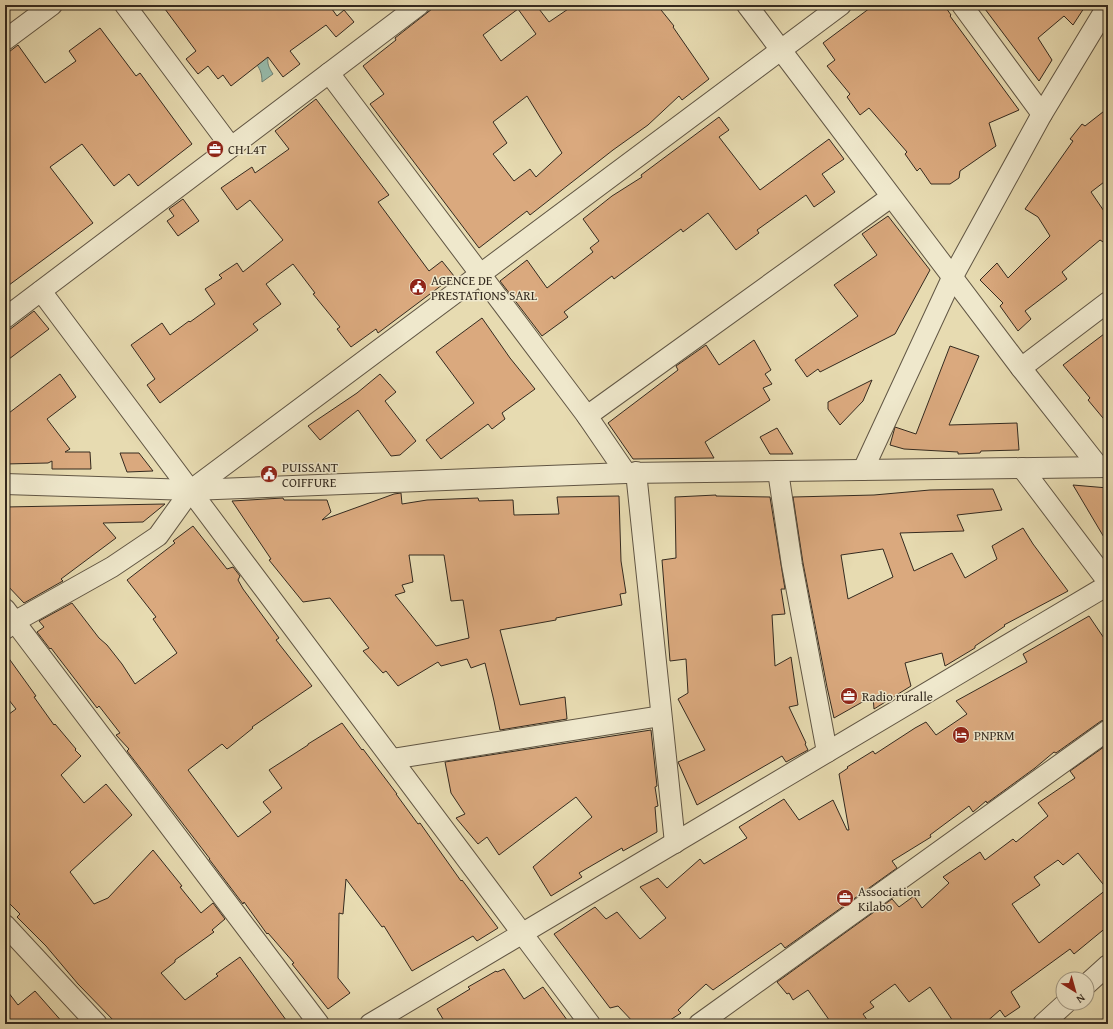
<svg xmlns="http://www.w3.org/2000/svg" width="1113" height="1029" viewBox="0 0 1113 1029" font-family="'Gentium Book Plus',serif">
  <rect width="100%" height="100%" fill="#e7dbb1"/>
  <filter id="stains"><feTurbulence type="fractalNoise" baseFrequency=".005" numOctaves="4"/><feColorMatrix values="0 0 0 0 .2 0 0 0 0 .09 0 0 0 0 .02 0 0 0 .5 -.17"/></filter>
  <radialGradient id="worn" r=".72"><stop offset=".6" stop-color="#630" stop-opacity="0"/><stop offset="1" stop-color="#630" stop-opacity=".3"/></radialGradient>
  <path fill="#97bbac" stroke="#6f8174" d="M268,57C267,64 269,68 273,74L262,82C262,73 260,68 254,61Z"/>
  <g fill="#daa97e" stroke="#342a1f" fill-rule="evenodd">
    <path d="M162,5H329L337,16L344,10L354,22L336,37L326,25L290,51L300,64L283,77L268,57L231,86L223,75L218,79L208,66L198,74L186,59L196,51Z"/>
    <path d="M437,5H536L549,22L574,5H657L674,26L673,27L709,79L682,100L679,96L648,125L613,150L530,215L527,211L479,248L370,104L384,94L363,66L396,40L395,38ZM518,9L536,34L501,61L483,35ZM527,96L562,153L536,177L530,169L514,181L493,154L507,143L493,122Z"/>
    <path d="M874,5H944L951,15L950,16L1019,110L989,123L996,146L960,171L959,178L950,184H931L920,168L917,171L905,154L907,152L869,108L860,115L847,97L850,94L827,66L835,60L823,43Z"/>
    <path d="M982,5H1086L1073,25L1064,16L1038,38L1052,60L1039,81Z"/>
    <path d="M100,28L136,76L140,73L192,144L138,186L129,174L114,186L82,144L50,167L93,223L5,288V55L18,45L45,83L76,61L69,51Z"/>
    <path d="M316,99L389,195L378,202L429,271L442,261L454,276L378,333L376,329L351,347L337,329L340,327L313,294L315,293L293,264L266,284L281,304L253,324L258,330L160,403L147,385L155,379L131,345L162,323L170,335L189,321L190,322L215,304L205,289L222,278L219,275L237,263L243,272L283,240L250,200L237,210L221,188L252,167L255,173L289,149L275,131Z"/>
    <path d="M1108,108V179L1091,192L1108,217V245L1100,240L1062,272L1067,279L1025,311L1031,319L1018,331L1000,306L1003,303L980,280L997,263L1008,278L1050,236L1038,217L1025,209L1073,141L1070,139L1082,124L1085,126Z"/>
    <path d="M719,117L729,130L719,137L760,190L829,139L844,159L822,174L835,192L814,207L806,195L757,230L759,233L736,250L708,213L683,232L681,229L614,279L612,276L564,312L568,317L542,336L500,281L527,260L547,288L593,252L590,248L599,241L583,219L612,196L642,177L641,175Z"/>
    <path d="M183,199L199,221L178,236L167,221L174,216L169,209Z"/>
    <path d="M888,216L930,270L895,334L820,372L818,369L807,377L795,360L858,316L834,285L877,255L862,234Z"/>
    <path d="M34,311L49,329L5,362V333Z"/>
    <path d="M482,318L510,358L535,389L502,413L505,419L492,429L488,424L441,459L426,440L474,403L436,352Z"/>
    <path d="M1108,331V424L1088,400L1090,398L1063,365Z"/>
    <path d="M754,340L771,370L765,374L772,384L763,388L770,400L705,442L714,458L633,459L608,423L678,370L676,366L706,345L719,365Z"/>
    <path d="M950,346L979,356L949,425L1017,423L1019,450L981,451L980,453L958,454V452L904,449L890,445L895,427L916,434Z"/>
    <path d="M60,374L76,397L47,419L70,449L65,452H90L91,469H52V461L48,463L5,464V416Z"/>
    <path d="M380,374L396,392L385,401L416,441L400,455L391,456L358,410L320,440L308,426L357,393Z"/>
    <path d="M872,380L863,401L840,425L828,409V402Z"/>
    <path d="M777,428L793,454H770L760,437Z"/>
    <path d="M120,453H139L153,471L127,472Z"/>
    <path d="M1073,485L1108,488V544Z"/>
    <path d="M993,489L1002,510L957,515L964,531L900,533L914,571L952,553L965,578L997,559L992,546L1023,528L1033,544L1068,591L1004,625L1005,626L975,646V648L945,666L942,653L905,663L911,686L874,709L873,696L834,718L827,687L803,563L793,497L874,495L930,490ZM883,549L893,577L848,599L841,555Z"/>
    <path d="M401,493L402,504L427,500L478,498L479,501L513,500L514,515L559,514L557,497L619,496L621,561L626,593L620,594L622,605L556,618V620L500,630L520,705L565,697L567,719L500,730L494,701L485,663L471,668L467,659L441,666L438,662L398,686L386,671L383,673L363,651L369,648L330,598L303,602L269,560L271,559L232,501L283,498L284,500H327L331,512L322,520L394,494ZM409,555H444L451,601L463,600L469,638L436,646L395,595L405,592L402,585L413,582Z"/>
    <path d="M716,495V496L770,497L785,589H781L785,614L772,615L775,666L791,657L798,705L789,707L806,743L805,744L808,750L786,762L782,756L697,805L678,762L705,750L678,699L688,693L686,659L670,661L662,560L676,558L675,497Z"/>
    <path d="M165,504L143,522L103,523L116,538L61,579L63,581L61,582L24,603L5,583V507Z"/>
    <path d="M193,526L227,569L233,567L240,576L238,580L243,589L279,638L276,640L312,686L252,727L253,728L227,749L222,744L188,770L238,837L271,812L263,802L282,788L269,770L308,745V744L342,723L362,750L363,749L397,794H396L418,824L420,823L461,881L462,880L498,928L477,941L473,936L412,971L384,926L382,927L346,879L343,914L339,913L338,978L350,993L328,1009L292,964L294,963L268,933L267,934L244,902L243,904L209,859H210L127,751L129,749L116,735L120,733L99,706L97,708L51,648L50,649L37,632L44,627L39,621L72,603L99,638L107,645L122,664L135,684L177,653L153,619L156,617L127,580L175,543L173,541Z"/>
    <path d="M1089,616L1108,644V719L1101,721L1056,753L1054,752L1035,768L987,803L986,801L973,812L969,806L930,835L931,837L892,861L897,868L785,948L781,943L713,990L706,984L678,1010L681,1013L664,1024H635L618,1006L610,1008L554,934L595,907L606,919L617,912L640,939L666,918L640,887L658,878L667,888L700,859L704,864L747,838L739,827L784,799L799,820L833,800L847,830H849L839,774L848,768L847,767L873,751L875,754L915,728L926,722L936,735L967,714L956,701L1027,662L1023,654Z"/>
    <path d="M5,653L36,696L34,697L54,725L55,724L76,749L75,750L81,756L61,775L84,803L106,784L132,815L70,872L94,904L108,898L153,850L182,886L180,887L201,913L213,903L225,919L212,930L214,932L175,960V962L161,973L185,1000L218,976L216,974L240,957L289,1024H117L78,984L46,946L17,917L20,914L5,899V717L16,709L5,695Z"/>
    <path d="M651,730L657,786L655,787L658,806L655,807L657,832L623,851L622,848L579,873L582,877L551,896L533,867L592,817L576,797L499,855L487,837L478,844L456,818L465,814L451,793L445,762Z"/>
    <path d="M1108,744V926L1074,954L1070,949L1011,992L1020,1007L1005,1017L1000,1010L984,1024H955L930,987L909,1002L895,984L870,1002L874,1007L863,1014L870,1024H832L808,990L793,1000L789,993L787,994L777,982L892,899L899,907L914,896L922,908L949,883L943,877L980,852L985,860L1013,839L1016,842L1048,816L1038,803L1075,778L1070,771ZM1078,853L1107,889L1039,943L1012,904L1040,885L1034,877L1058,860L1063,865Z"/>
    <path d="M504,969L524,999L543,987L570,1024H446L437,1009L470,989L468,987L496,971L497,972Z"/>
    <path d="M5,988L18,1005L35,991L64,1024H5Z"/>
  </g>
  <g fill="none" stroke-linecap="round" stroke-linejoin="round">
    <defs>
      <g id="street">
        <path d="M125,5L231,147"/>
        <path d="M747,5L1021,368L1099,467"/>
        <path d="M962,5L1042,114"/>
        <path d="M5,40L52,5"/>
        <path d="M329,73L587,416L626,473"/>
        <path d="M41,291L590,1024"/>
        <path d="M5,318L419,5"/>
        <path d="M1021,368L1108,302"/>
        <path d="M587,416L891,197"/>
        <path d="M1022,468L1108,582"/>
        <path d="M863,470L952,278L1042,114L1108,5"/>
        <path d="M778,471L792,565L827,752"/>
        <path d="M636,472L675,843"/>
        <path d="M5,484L191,490L626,473L1108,467"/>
        <path d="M5,609L319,1024"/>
        <path d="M5,629L14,622L112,567L158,536L191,490L841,5"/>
        <path d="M392,759L661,716"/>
        <path d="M5,925L97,1024"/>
        <path d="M1087,984L1108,965"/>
        <path d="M370,1024L1108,585"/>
        <path d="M699,1024L1108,730"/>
        <path d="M1043,1024L1066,1003"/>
      </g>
    </defs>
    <use href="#street" stroke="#615644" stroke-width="22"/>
    <use href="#street" stroke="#efe8cc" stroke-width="20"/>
  </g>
  <defs>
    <symbol id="office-disc" viewBox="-11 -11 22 22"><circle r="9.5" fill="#8f2418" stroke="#efe8cc"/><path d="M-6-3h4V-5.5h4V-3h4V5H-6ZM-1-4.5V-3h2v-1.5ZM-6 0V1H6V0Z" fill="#fff"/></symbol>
    <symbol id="civic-disc" viewBox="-11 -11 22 22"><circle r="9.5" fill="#8f2418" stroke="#efe8cc"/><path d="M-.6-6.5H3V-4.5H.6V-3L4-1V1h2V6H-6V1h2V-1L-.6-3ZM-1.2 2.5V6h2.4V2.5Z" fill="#fff"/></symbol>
    <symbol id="hotel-disc" viewBox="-11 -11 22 22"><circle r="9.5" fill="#8f2418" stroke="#efe8cc"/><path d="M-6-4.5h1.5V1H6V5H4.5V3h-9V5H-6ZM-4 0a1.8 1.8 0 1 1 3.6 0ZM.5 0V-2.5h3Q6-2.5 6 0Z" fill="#fff"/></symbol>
  </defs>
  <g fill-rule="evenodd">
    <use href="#office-disc" x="205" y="139" width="20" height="20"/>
    <use href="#civic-disc" x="408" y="277" width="20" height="20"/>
    <use href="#civic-disc" x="259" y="464" width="20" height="20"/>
    <use href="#office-disc" x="839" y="686" width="20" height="20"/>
    <use href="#hotel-disc" x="951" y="725" width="20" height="20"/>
    <use href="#office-disc" x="835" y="888" width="20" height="20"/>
  </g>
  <g text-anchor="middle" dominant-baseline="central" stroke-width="3" stroke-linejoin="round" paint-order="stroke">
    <g font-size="13" fill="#342a1f" stroke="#efe8cc" text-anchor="start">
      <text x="228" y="149">CH L4T</text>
      <text x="431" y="280">AGENCE DE<tspan x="431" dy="15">PRESTATIONS SARL</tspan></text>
      <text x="282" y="467">PUISSANT<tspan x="282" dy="15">COIFFURE</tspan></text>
      <text x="862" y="696">Radio ruralle</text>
      <text x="974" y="735">PNPRM</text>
      <text x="858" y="891">Association<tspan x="858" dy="15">Kilabo</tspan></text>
    </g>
  </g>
  <rect width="1113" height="1029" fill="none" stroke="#e7dbb1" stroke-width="20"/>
  <rect x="6" y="6" width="1101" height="1017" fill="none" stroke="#342a1f" stroke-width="2"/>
  <rect x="10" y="10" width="1093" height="1009" fill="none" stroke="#342a1f"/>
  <g transform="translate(1075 991) rotate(143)"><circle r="19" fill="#efe8cc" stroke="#a49c87"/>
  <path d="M0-3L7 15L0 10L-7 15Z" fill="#8f2418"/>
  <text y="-6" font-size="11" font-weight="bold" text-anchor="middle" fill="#342a1f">N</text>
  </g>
  <rect width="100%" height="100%" filter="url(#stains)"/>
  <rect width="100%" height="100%" fill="url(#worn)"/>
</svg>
